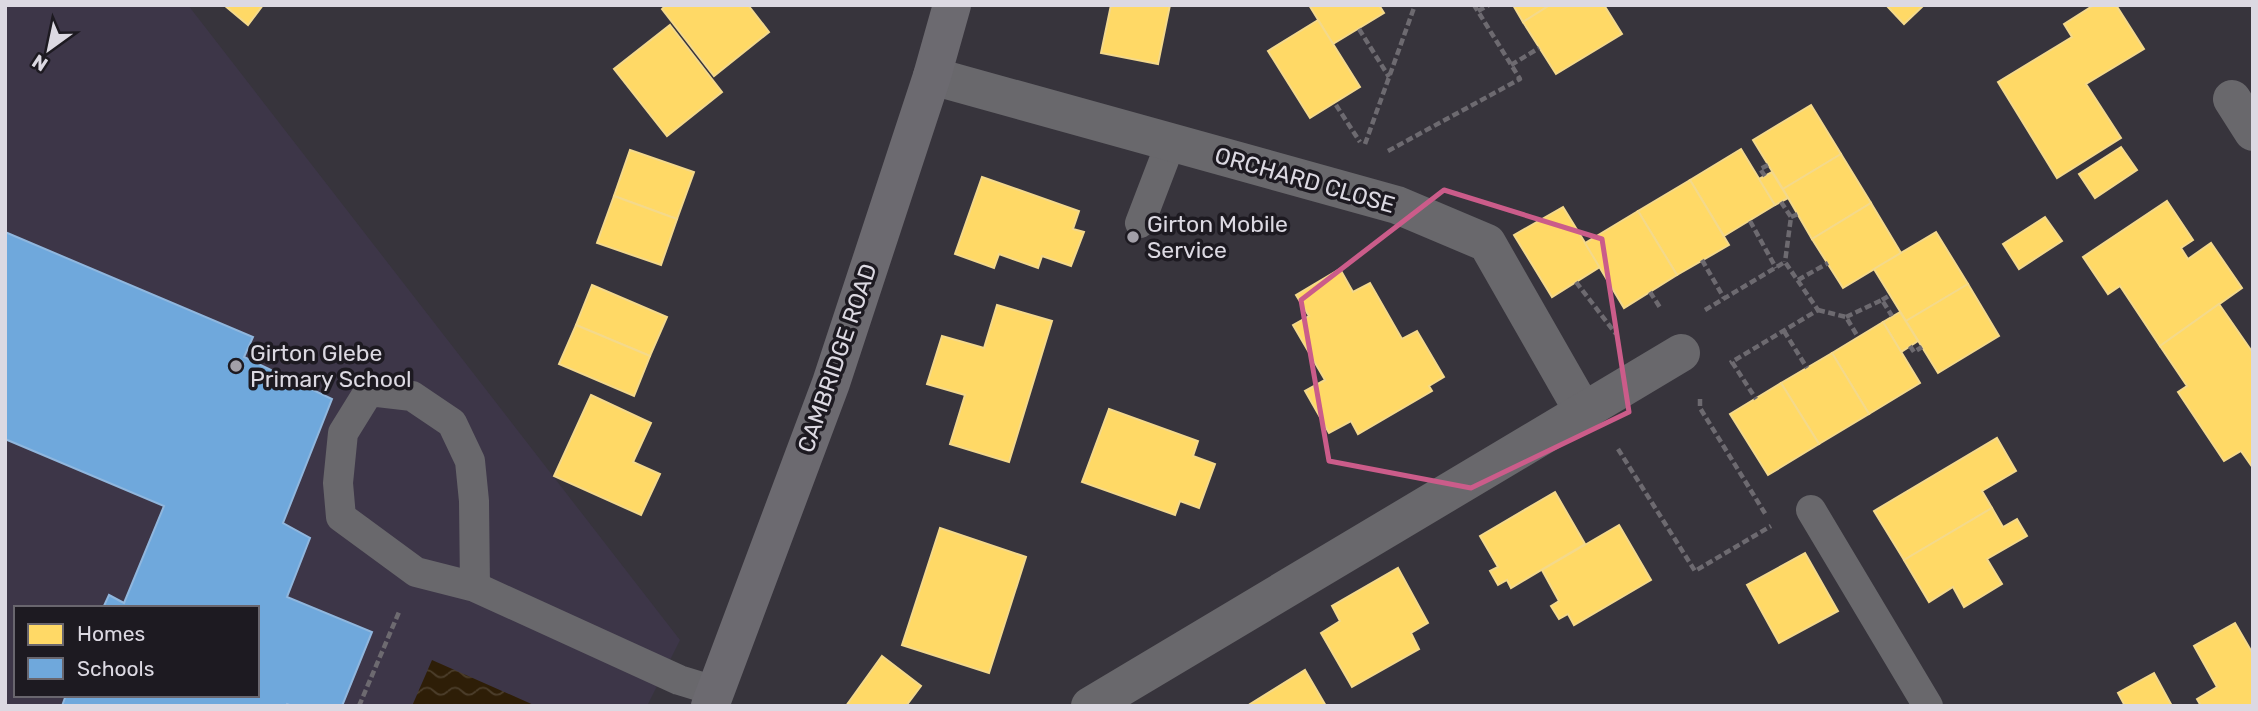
<svg xmlns="http://www.w3.org/2000/svg" width="2258" height="711" viewBox="0 0 2258 711" font-family="Rubik,sans-serif">
  <defs>
    <pattern id="water-waves" width="16" height="10" patternUnits="userSpaceOnUse" patternTransform="scale(1.75)"><rect width="16" height="10" fill="#2e1e07"/><path d="M0 5q4-4 8 0t8 0" fill="none" stroke="#4c3e2b"/></pattern>
  </defs>
  <rect width="100%" height="100%" fill="#37343c"/>
  <path fill="#3d3648" fill-rule="evenodd" d="M5,5H188L680,640L647,706H5ZM16,608H257V695H16Z"/>
  <path fill="url(#water-waves)" d="M432,660L536,706H412Z"/>
  <g fill="#ffd966" stroke="#f4d98b" stroke-width="2">
    <path d="M224,5H263L248,25Z"/>
    <path d="M666,5H748L769,32L714,76L662,9Z"/>
    <path d="M1111,5H1170L1158,64L1101,53Z"/>
    <path d="M1309,5H1379L1384,13L1333,44Z"/>
    <path d="M1513,5H1550L1523,22Z"/>
    <path d="M1550,5H1604L1622,34L1556,74L1523,22Z"/>
    <path d="M1886,5H1924L1904,24Z"/>
    <path d="M2094,5H2116L2144,49L2086,84L2121,138L2057,178L1998,82L2072,37L2064,24Z"/>
    <path d="M1318,20L1360,87L1310,118L1268,51Z"/>
    <path d="M670,25L722,92L667,136L614,69Z"/>
    <path d="M1811,105L1841,154L1783,189L1753,140Z"/>
    <path d="M2121,147L2137,170L2095,198L2079,174Z"/>
    <path d="M1741,149L1775,205L1724,236L1690,180Z"/>
    <path d="M630,150L694,172L677,219L614,196Z"/>
    <path d="M1841,154L1871,203L1812,239L1783,189Z"/>
    <path d="M1772,172L1788,198L1775,205L1759,179Z"/>
    <path d="M982,177L1079,211L1073,229L1084,232L1071,266L1042,256L1038,268L999,254L994,268L955,254Z"/>
    <path d="M1690,180L1729,245L1677,275L1638,211Z"/>
    <path d="M614,196L677,219L661,265L597,243Z"/>
    <path d="M2167,201L2193,240L2181,248L2188,259L2211,243L2242,288L2160,346L2120,286L2108,294L2083,257Z"/>
    <path d="M1871,203L1901,253L1843,288L1812,239Z"/>
    <path d="M1563,207L1600,267L1552,297L1514,235Z"/>
    <path d="M1638,211L1677,275L1624,308L1585,243Z"/>
    <path d="M2045,217L2062,241L2019,269L2003,244Z"/>
    <path d="M1936,232L1968,284L1906,321L1874,269Z"/>
    <path d="M1340,269L1353,292L1370,283L1402,339L1417,331L1444,377L1429,386L1432,391L1358,434L1351,421L1329,433L1305,391L1325,380L1293,325L1309,316L1296,295Z"/>
    <path d="M1968,284L1999,336L1938,373L1906,321Z"/>
    <path d="M592,285L667,317L650,356L576,325Z"/>
    <path d="M2219,304L2253,353V468L2241,451L2224,461L2178,392L2187,386L2160,346Z"/>
    <path d="M997,305L1052,321L1009,462L950,444L965,395L927,384L942,336L984,348Z"/>
    <path d="M1900,312L1918,341L1901,352L1883,322Z"/>
    <path d="M1883,322L1920,383L1869,414L1832,353Z"/>
    <path d="M576,325L650,356L634,396L559,364Z"/>
    <path d="M1832,353L1869,414L1819,444L1781,383Z"/>
    <path d="M1781,383L1819,444L1768,475L1730,414Z"/>
    <path d="M591,395L651,423L633,462L660,474L641,515L554,476Z"/>
    <path d="M1109,409L1198,441L1193,456L1215,464L1199,508L1180,501L1175,515L1082,482Z"/>
    <path d="M1997,438L2016,471L1982,491L1992,508L1904,560L1874,511Z"/>
    <path d="M1555,492L1585,544L1511,588L1507,580L1498,585L1490,571L1498,567L1480,536Z"/>
    <path d="M1992,508L2003,527L2017,519L2027,536L1987,559L2002,584L1964,607L1953,587L1929,602L1904,560Z"/>
    <path d="M1619,525L1651,580L1574,625L1568,614L1559,619L1551,606L1559,601L1542,570Z"/>
    <path d="M940,528L1026,557L989,673L902,645Z"/>
    <path d="M1805,553L1838,611L1779,643L1747,585Z"/>
    <path d="M1398,568L1428,623L1411,633L1419,649L1352,687L1321,633L1340,621L1332,606Z"/>
    <path d="M2235,623L2253,654V706H2201L2197,699L2217,687L2194,646Z"/>
    <path d="M882,656L921,686L906,706H846Z"/>
    <path d="M1305,670L1326,706H1247Z"/>
    <path d="M2154,673L2172,706H2125L2118,693Z"/>
  </g>
  <path fill="#6fa8dc" stroke="#90b7de" stroke-width="2" d="M5,232L253,337L244,357L332,399L283,523L310,538L287,597L372,632L342,706H292L287,704L286,706H62L66,695H257V608H103L109,595L124,603L164,506L5,439Z"/>
  <g fill="none" stroke-linecap="round" stroke-linejoin="round">
    <g stroke="#6d6a70" stroke-width="4.5" stroke-dasharray="7 3.5" stroke-linecap="butt">
      <path d="M1478,11L1489,5"/>
      <path d="M1359,29L1389,77"/>
      <path d="M1511,65L1539,48"/>
      <path d="M1336,105L1360,142"/>
      <path d="M1365,144L1415,5"/>
      <path d="M1388,151L1520,79L1474,5"/>
      <path d="M1765,176L1760,169L1768,165"/>
      <path d="M1781,202L1791,217L1785,262"/>
      <path d="M1791,217L1798,214"/>
      <path d="M1750,221L1776,268"/>
      <path d="M1702,260L1724,298"/>
      <path d="M1798,280L1828,263"/>
      <path d="M1576,282L1616,334"/>
      <path d="M1650,292L1661,309"/>
      <path d="M1882,300L1890,295"/>
      <path d="M1705,310L1785,262L1818,310L1730,363"/>
      <path d="M1818,310L1846,317L1858,337"/>
      <path d="M1846,317L1882,300L1892,316"/>
      <path d="M1784,331L1807,368"/>
      <path d="M1910,346L1914,352L1922,347"/>
      <path d="M1732,362L1756,399"/>
      <path d="M1700,399V408L1766,515"/>
      <path d="M1618,449L1695,571L1771,526"/>
      <path d="M359,706L399,612"/>
    </g>
    <g stroke="#69686c" stroke-width="30">
      <path d="M1140,223L1171,142"/>
      <path d="M1811,510L1928,706"/>
      <path d="M475,587L474,501L470,461L452,423L412,396L369,391L343,433L338,483L341,517L416,572L475,587L679,680L715,691"/>
    </g>
    <g stroke="#69686c" stroke-width="38">
      <path d="M932,76L1397,205L1487,243L1583,411"/>
      <path d="M2232,99L2253,132"/>
      <path d="M1090,706L1681,353"/>
    </g>
    <path stroke="#6c6a70" stroke-width="38" d="M710,706L831,383L932,76L952,5"/>
  </g>
  <path fill="none" stroke="#cb5c8a" stroke-width="5" stroke-linejoin="round" d="M1444,190L1602,239L1629,412L1471,488L1329,461L1301,300Z"/>
  <g fill="#a29fa8" stroke="#1d1a21" stroke-width="2.5">
    <circle cx="1133" cy="237" r="7"/>
    <circle cx="236" cy="366" r="7"/>
  </g>
  <g text-anchor="middle" dominant-baseline="central" stroke-width="7" stroke-linejoin="round" paint-order="stroke">
    <g font-size="23" fill="#dcd9e2" stroke="#1d1a21">
      <text transform="translate(1305 180) rotate(16)">ORCHARD CLOSE</text>
      <text transform="translate(837 358) rotate(-71)">CAMBRIDGE ROAD</text>
    </g>
    <g font-size="23" fill="#dcd9e2" stroke="#1d1a21" text-anchor="start">
      <text x="1147" y="224">Girton Mobile<tspan x="1147" dy="26">Service</tspan></text>
      <text x="250" y="353">Girton Glebe<tspan x="250" dy="26">Primary School</tspan></text>
    </g>
  </g>
  <rect width="2258" height="711" fill="none" stroke="#dcd9e2" stroke-width="14"/>
  <rect x="14" y="606" width="245" height="91" fill="#1d1a21" stroke="#69666e" stroke-width="2"/>
  <rect x="28" y="624" width="35" height="21" fill="#ffd966" stroke="#69666e" stroke-width="2"/>
  <text x="77" y="641" font-size="21" fill="#dcd9e2">Homes</text>
  <rect x="28" y="658" width="35" height="21" fill="#6fa8dc" stroke="#69666e" stroke-width="2"/>
  <text x="77" y="676" font-size="21" fill="#dcd9e2">Schools</text>
  <g transform="translate(49 49) rotate(213)" stroke="#1d1a21" stroke-width="5" paint-order="stroke">
  <path d="M0-5L12 26L0 18L-12 26Z" fill="#dcd9e2"/>
  <text y="-10" font-size="19" font-weight="bold" text-anchor="middle" fill="#dcd9e2">N</text>
  </g>
</svg>
